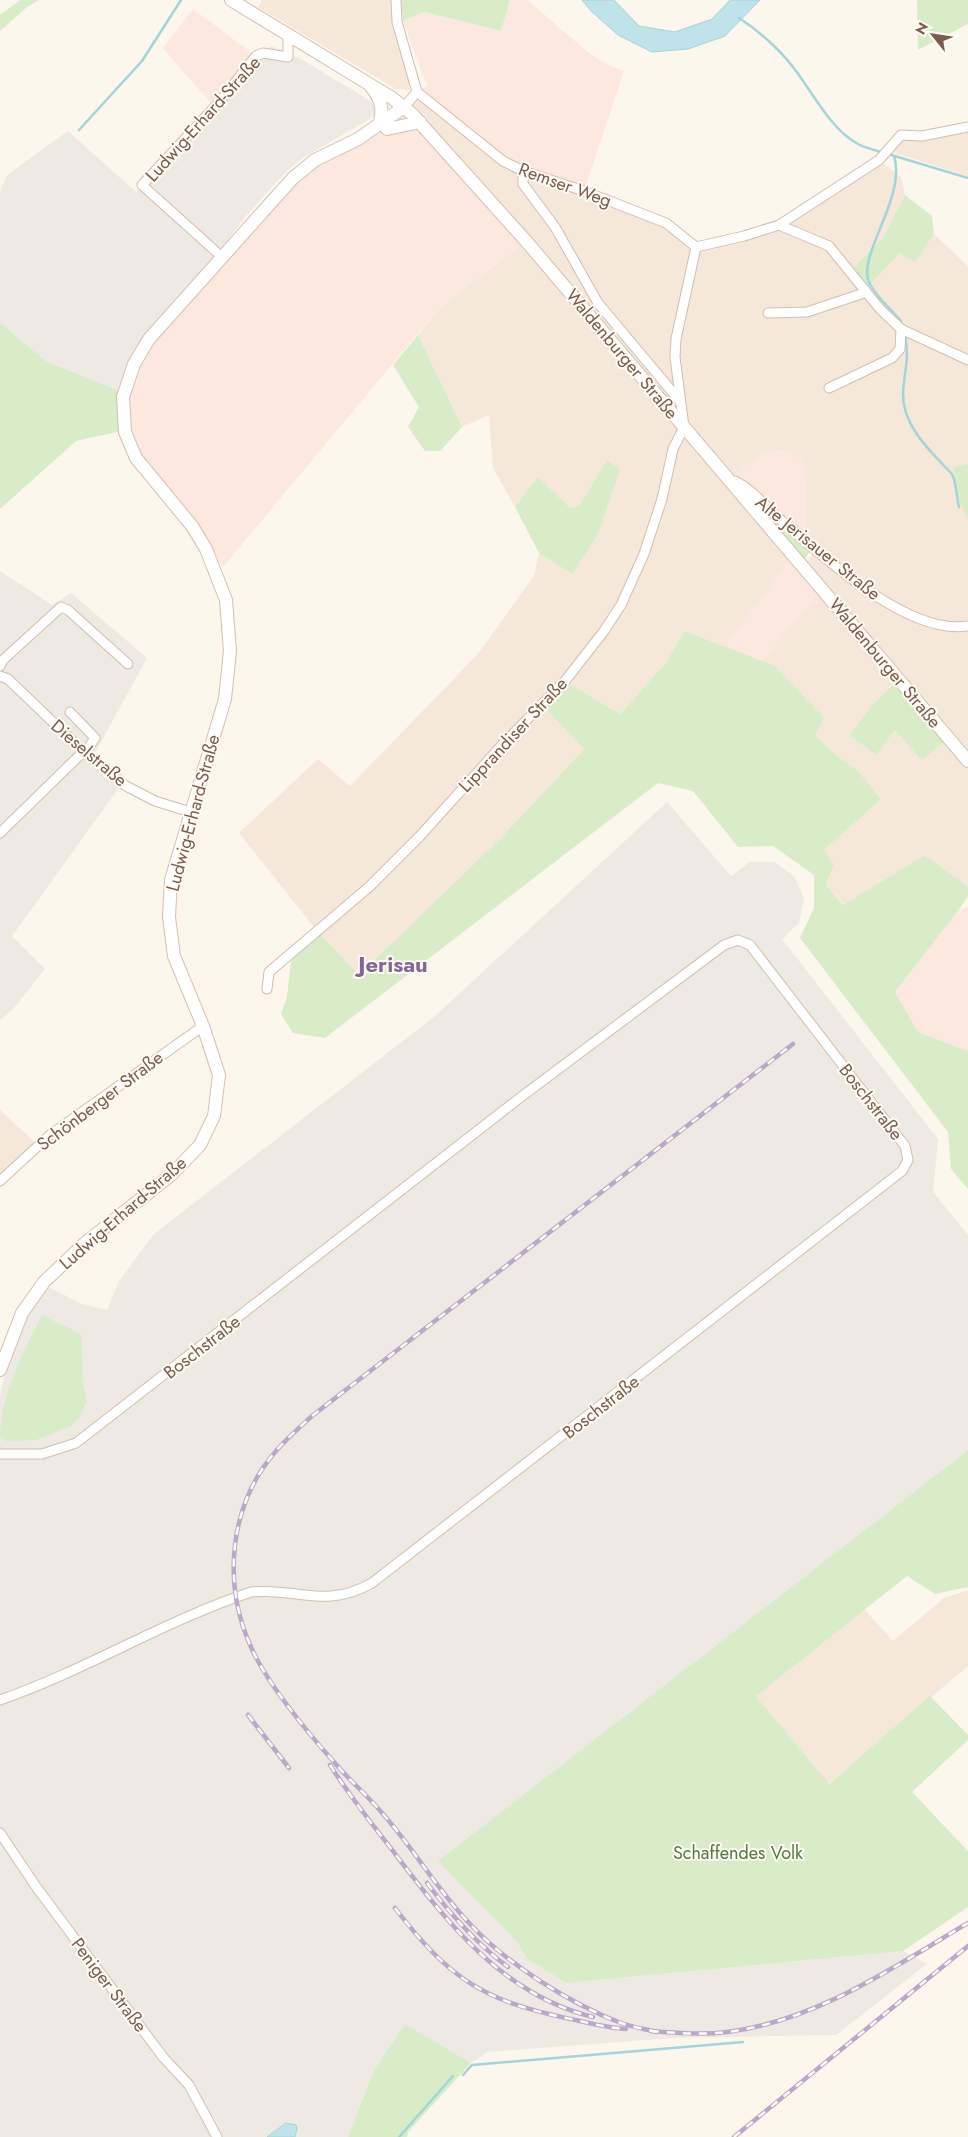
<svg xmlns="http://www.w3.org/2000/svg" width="968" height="2137" viewBox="0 0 968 2137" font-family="Jost,sans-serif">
  <rect width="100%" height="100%" fill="#fdf6ec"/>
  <g fill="#f5e8da" fill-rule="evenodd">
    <path d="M262,0H393V20L399,46L411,78L409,90L396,89L258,7Z"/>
    <path d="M417,92L507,162L666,223L696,245L779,225L879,160L901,177L905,195L883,238L850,271L865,290L900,253L915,261L934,234L968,266V887L925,855L844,905L826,885L834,864L824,850L881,799L857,770L836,755L815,735L775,666L685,631L664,665L620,714L565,681L542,705L584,749L500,839L359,976L317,931L239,833L318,759L350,786L477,655L534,576L539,553L572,574L620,469L607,460L579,506L570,508L538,477L515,507L493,468L489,415L462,427L418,335L440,307L525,242L404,107ZM740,483L816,549L804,566ZM898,679L895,730L876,755L849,735L874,703Z"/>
    <path d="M968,125V176L894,153L895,146L907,130L920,134Z"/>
    <path d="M0,1110L42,1149L0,1188Z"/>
    <path d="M968,1590V1666L828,1784L756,1696L864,1609L893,1641L944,1598Z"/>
  </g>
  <g fill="#fde8e0">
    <path d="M510,0H528L585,50L604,63L624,71L584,191L523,171L417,92L427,85L403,21L424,12L501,31Z"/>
    <path d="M193,9L256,56L214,107L163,48Z"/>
    <path d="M404,107L526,241L440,307L223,567L195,522L138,454L129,428L128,398L138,365L152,341L287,185L358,139L391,127L404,115Z"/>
    <path d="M785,450L803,460L807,500L805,541L728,478L738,473L764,451Z"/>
    <path d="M794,555L822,589L762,661L724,647Z"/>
    <path d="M968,907V1051L918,1032L895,992L958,911Z"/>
  </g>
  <g fill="#efe9e4">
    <path d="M271,46L301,59L369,100L374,106L375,111L373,117L301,159L286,172L245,217L225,244L168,311L120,391L46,361L0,323V192L7,175L68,131L136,192Z"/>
    <path d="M0,571L52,605L71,593L147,658L95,753L126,778L12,936L45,969L14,1008L0,1020Z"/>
    <path d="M667,802L731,876L750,862H774L794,876L804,898L799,923L782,939L938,1139L933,1192L968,1235V1450L439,1861L517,1942L526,1958L566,1983L903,1951L927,1964L836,2035L671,2038L488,2052L471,2063L405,2024L374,2070L348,2137H0V1395L8,1361L24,1320L47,1286L82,1304L107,1310L119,1281L154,1234L435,1016Z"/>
  </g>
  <g fill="#d8ecc9">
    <path d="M20,0H39L27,7L0,31V15Z"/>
    <path d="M401,0H510L501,31L424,12L403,21Z"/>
    <path d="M917,0H968V24L918,50Z"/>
    <path d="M905,195L932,216L934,234L915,262L900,253L865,290L850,271L883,238Z"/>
    <path d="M0,323L46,361L120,391L121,431L76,441L0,509Z"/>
    <path d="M418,335L462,427L440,451H425L408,427L419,407L393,365Z"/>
    <path d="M607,460L620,469L598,534L572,574L539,553L515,507L538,477L570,508L579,506Z"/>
    <path d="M968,464V519L959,500L953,467Z"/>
    <path d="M767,517L775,518L812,549L804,560Z"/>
    <path d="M685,631L775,666L824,718L815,735L836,755L857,770L881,799L824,850L834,864L826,885L843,905L925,855L968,887V896L958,911L895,992L918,1032L968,1051V1189L951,1169L948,1132L800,938L814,908V875L773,846L738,847L693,791L658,783L325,1038L293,1033L281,1014L287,997L291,961L317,931L359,975L500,839L584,749L542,705L565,681L620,714L664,665Z"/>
    <path d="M899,679L948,738L922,760L895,730L876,755L849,735L874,703Z"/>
    <path d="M42,1315L81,1334L83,1382L87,1401L79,1418L71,1426L36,1440L6,1441L0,1438C0,1396 23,1352 42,1315Z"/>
    <path d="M968,1450V1587L935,1594L907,1576L756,1696L829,1784L930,1696L968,1735V1740L912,1792L968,1851V1907L903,1951L566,1983L526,1958L517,1942L438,1861Z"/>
    <path d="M405,2024L471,2063L408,2132L407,2137H348L374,2070Z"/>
  </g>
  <g fill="#bfe3e8" stroke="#a5d3da">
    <path d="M582,0H614L639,26L675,32L712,19L730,0H760L725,36L688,49L652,52L618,35L591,11Z"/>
    <path d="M286,2123L296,2125L297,2129L295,2137H267Z"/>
  </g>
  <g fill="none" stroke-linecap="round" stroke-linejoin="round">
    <g stroke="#a5d3da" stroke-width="2.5">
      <path d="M739,18C758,30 779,49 793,67C812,91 830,129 858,144C864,148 873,149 880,152"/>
      <path d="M79,130L142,61L181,0"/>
      <path d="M888,154L968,178"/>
      <path d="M894,156C907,197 857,255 869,282C875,296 891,309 901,321"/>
      <path d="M905,335C910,359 904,371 903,393C902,426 931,452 952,474C957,484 956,496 959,507"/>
      <path d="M463,2075L472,2065L743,2042"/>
      <path d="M399,2137L453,2076"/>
    </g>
    <defs>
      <g id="street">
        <path d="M396,0L397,22L417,92L503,161L523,171L584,191L666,223L696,247"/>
        <path d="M404,107L417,92"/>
        <path d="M523,171V184L555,227L598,303L680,401"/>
        <path d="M779,225L829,246L880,309L901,329L968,360"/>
        <path d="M696,247L744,236L779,225L879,160L901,135L922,136L968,127"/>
        <path d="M222,257L142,185L221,100L256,56L263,53L288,57V34"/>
        <path d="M768,313L807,312L861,294L865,290"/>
        <path d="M829,388L892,358L900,349L901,329"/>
        <path d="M735,481C752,489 767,508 781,520C823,557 909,636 968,626"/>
        <path d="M0,666L3,660L61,607L68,610L128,664"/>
        <path d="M0,676L8,679L85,753L126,786L155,801L190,812"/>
        <path d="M70,712L95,738L85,753"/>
        <path d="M0,833L84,751"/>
        <path d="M267,989L269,972L369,887L420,836L503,744L565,681L604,631L621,605L644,554L662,499L673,449L684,427L675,357L676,339L696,247"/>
        <path d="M0,1181L50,1135L203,1026"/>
        <path d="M0,1454H42L76,1443L521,1097L724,945L738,940L750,945L905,1146L908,1160L902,1171L372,1583C324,1610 298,1587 251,1592C164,1621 86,1670 0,1700"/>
        <path d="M0,1833L37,1888L163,2057L189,2085L217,2137"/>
      </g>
      <g id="secondary">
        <path d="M231,0L392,98L412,114L526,241L968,761"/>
        <path d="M372,88C381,100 384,110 379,125"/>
        <path d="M387,129L420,122"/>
        <path d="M0,1370L22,1313L44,1282L84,1244L172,1174L200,1145L214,1116L219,1075L203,1026L174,956L169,917L171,880L225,699L230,651L226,600L206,549L192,526L136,458L125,432L123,397L134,364L149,339L293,178L315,160L358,139L404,107"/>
      </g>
    </defs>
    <use href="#street" stroke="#d1beb0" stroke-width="11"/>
    <use href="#secondary" stroke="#d6c0b0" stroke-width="14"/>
    <use href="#street" stroke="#fff" stroke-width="9"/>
    <use href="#secondary" stroke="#fff" stroke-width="12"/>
    <defs>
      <g id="rail">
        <path d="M248,1715L289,1768"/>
        <path d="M330,1765C349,1795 371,1823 393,1851C446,1921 502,1995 593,2017"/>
        <path d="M427,1883C451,1915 476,1943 508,1967"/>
        <path d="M395,1908C448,1977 481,2000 566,2018C586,2022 606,2028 626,2029"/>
        <path d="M651,2031C676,2033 702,2035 727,2032C816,2021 892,1968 968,1923"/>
        <path d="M657,2032C645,2029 632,2027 621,2023C571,2004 507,1964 471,1925C438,1891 414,1849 383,1814C368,1796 349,1780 334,1762C308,1733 266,1682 251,1647C222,1583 229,1505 276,1451C287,1438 300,1427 312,1416L793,1044"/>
        <path d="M734,2137L968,1946"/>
      </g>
    </defs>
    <use href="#rail" stroke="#b9a8c9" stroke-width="4.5"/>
    <use href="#rail" stroke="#fffaf3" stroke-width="2.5" stroke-dasharray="8" stroke-linecap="butt"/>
  </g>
  <g text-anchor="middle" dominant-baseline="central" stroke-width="4" stroke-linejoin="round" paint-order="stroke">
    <g font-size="18" fill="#7a5c4d" stroke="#fffaf3">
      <text transform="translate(203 119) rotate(-48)">Ludwig-Erhard-Straße</text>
      <text transform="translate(565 185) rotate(20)">Remser Weg</text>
      <text transform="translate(622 354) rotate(50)">Waldenburger Straße</text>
      <text transform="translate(818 548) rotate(39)">Alte Jerisauer Straße</text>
      <text transform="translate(885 663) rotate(50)">Waldenburger Straße</text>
      <text transform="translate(513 735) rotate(-47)">Lipprandiser Straße</text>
      <text transform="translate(89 753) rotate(40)">Dieselstraße</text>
      <text transform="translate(193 813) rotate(-75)">Ludwig-Erhard-Straße</text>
      <text transform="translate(100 1101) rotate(-37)">Schönberger Straße</text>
      <text transform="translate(871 1102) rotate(52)">Boschstraße</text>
      <text transform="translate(123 1213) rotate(-41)">Ludwig-Erhard-Straße</text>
      <text transform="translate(202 1347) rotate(-38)">Boschstraße</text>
      <text transform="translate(601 1407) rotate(-38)">Boschstraße</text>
      <text transform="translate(109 1985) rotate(53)">Peniger Straße</text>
    </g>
    <g font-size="18" fill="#537a41" stroke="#fffaf3">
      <text x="738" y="1853">Schaffendes Volk</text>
    </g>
    <g font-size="22" font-weight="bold" fill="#846695" stroke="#fffaf3">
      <text x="393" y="964">Jerisau</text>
    </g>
  </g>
  <g transform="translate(933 35) rotate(300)" stroke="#fffaf3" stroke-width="4" paint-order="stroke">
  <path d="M0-4L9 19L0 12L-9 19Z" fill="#7a5c4d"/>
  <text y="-8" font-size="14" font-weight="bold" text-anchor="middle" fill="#7a5c4d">N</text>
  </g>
</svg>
